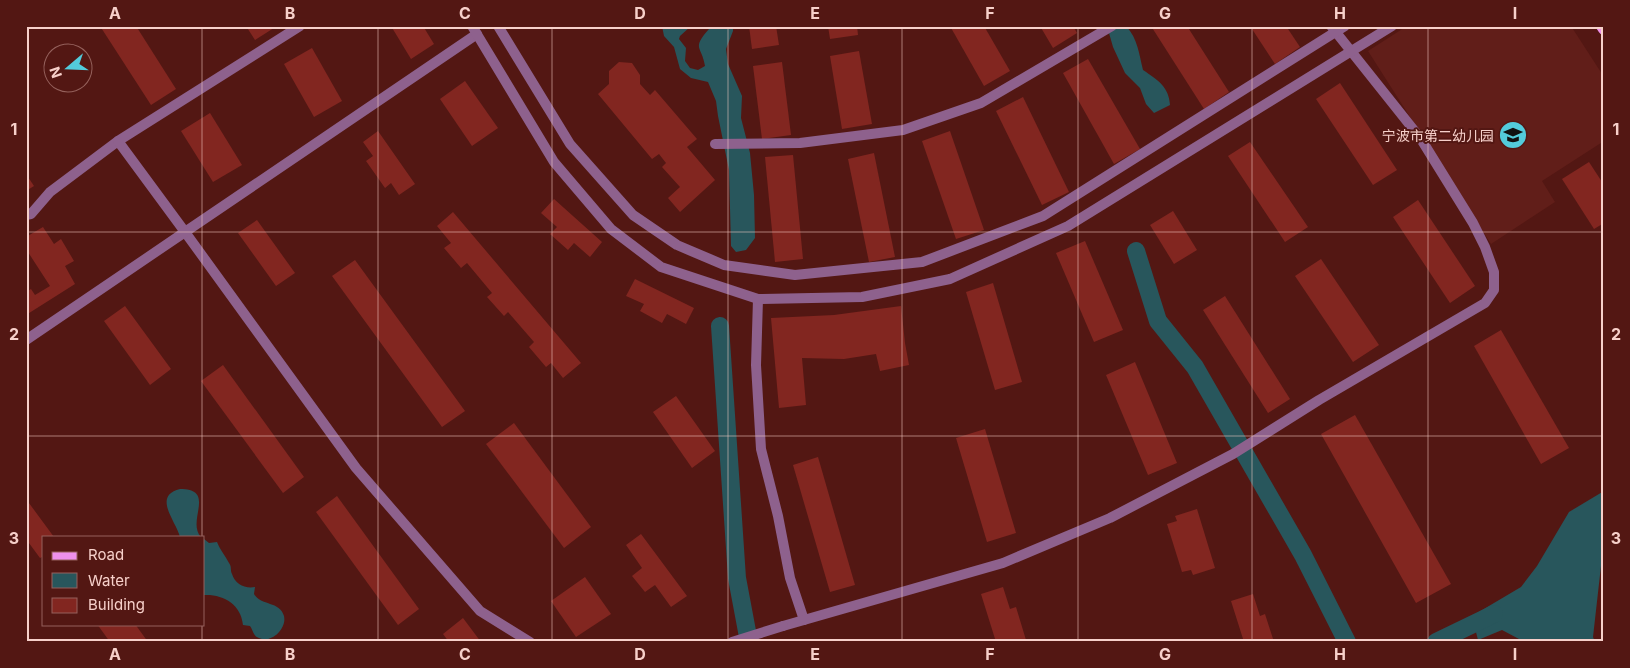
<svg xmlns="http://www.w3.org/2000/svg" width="1630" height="668" viewBox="0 0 1630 668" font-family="Inter,'Noto Sans SC',sans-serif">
  <rect width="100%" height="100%" fill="#531713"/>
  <path fill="#611e19" d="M1407,26H1571L1604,77V141L1542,181L1555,202L1491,244L1368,51Z"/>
  <g fill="#28565c">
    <path d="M662,26H691L680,36L679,39L686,48L685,61L690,68L698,70L705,66C702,46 691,49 709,29L705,26H733V31L726,49L728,64L742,96L741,118L750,153L754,195L755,238L746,250L736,252L731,246L729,170L718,116L716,101L708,82L691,78L680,69L674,47L664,36Z"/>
    <path d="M1107,26H1126C1138,39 1139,54 1143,70C1158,80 1169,87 1170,105L1154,113L1146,104L1140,88L1125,73L1113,47Z"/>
    <path d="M180,489C217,489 186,521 201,537H180C176,521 152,496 180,489Z"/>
    <path d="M1604,491V563L1601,566L1593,637L1595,642H1520L1519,639L1502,630L1478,640L1472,616L1521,587L1537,566L1569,512Z"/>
    <path d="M204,539L209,543L217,542C220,550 225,555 229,563C232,567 230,570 232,574C235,584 245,589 255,587L254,594C261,606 280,601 284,616C287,629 271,644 259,638C253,636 253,630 250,626L243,625C241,604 223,594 204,595Z"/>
  </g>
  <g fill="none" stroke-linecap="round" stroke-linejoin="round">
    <g stroke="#28565c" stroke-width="18">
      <path d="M1136,251L1158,321L1195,367L1303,555L1347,642"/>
      <path d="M720,326L737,578L749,642"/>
      <path d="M1436,642L1494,614"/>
    </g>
  </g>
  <g fill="#822620">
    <path d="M100,26H136L176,89L151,105Z"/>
    <path d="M246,26H277L255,40Z"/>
    <path d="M391,26H423L434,44L411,59Z"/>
    <path d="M749,26H776L779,45L752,49Z"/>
    <path d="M828,26H857L858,35L830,39Z"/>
    <path d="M950,26H984L1010,71L984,86Z"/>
    <path d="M1040,26H1073L1077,33L1053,48Z"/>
    <path d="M1151,26H1187L1229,92L1204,109Z"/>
    <path d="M1250,26H1286L1300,47L1275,64Z"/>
    <path d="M312,48L342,101L314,117L284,64Z"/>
    <path d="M859,51L872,124L842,129L830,56Z"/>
    <path d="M1088,59L1140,149L1114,164L1063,73Z"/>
    <path d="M619,62L632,63L640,75V84L650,95L655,90L697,139L687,147L715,180L680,212L668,198L680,187L662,167L666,163L659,154L652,159L598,94L609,84V71Z"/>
    <path d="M782,62L791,135L762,139L753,66Z"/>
    <path d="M465,81L498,128L472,146L440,99Z"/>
    <path d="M1340,83L1397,170L1373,185L1316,99Z"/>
    <path d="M1023,97L1069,192L1042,205L996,111Z"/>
    <path d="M210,113L242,165L213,182L181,131Z"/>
    <path d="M378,131L415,184L399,195L391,183L385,188L366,161L373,156L363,142Z"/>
    <path d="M950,131L984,230L956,239L922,141Z"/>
    <path d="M1250,142L1308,227L1285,242L1228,156Z"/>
    <path d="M874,153L895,257L869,262L848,159Z"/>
    <path d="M793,155L803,259L775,262L765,157Z"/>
    <path d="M1589,162L1604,185V223L1594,229L1562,179Z"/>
    <path d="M26,174L34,186L26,191Z"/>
    <path d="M554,199L602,242L590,257L574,243L568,250L550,234L557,227L541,213Z"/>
    <path d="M1418,200L1475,286L1450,303L1393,217Z"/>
    <path d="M1173,211L1197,250L1174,264L1150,225Z"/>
    <path d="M453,212L581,363L563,378L551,363L546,367L529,347L534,342L508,312L504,316L487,297L492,293L467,263L461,268L444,248L451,243L437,226Z"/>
    <path d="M257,220L295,273L276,286L238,233Z"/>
    <path d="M43,227L54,244L61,239L74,261L65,266L75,284L26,315V292L31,289L35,295L50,286L26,249V237Z"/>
    <path d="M1085,241L1123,330L1094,342L1056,253Z"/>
    <path d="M1321,259L1379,345L1353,362L1295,276Z"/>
    <path d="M355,260L465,411L442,427L332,276Z"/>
    <path d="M635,279L694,308L686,324L667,314L662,323L640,311L644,304L626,296Z"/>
    <path d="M993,283L1022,382L995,390L966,292Z"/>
    <path d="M1225,296L1290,399L1268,413L1203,310Z"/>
    <path d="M125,306L171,369L150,385L104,321Z"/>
    <path d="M901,306L905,343L909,365L880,371L876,354L844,359L802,358L806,405L779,408L771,318L834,315Z"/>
    <path d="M1501,330L1569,448L1541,464L1474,346Z"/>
    <path d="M1135,362L1177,463L1148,475L1106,375Z"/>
    <path d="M223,365L304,477L283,493L201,381Z"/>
    <path d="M676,396L715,451L692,468L653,412Z"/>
    <path d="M1355,415L1451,584L1416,603L1321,434Z"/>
    <path d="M514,423L591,527L564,548L486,444Z"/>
    <path d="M985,429L1016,533L987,542L956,438Z"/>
    <path d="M818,457L855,585L830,592L793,465Z"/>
    <path d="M337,496L419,609L398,625L316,512Z"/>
    <path d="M26,499L54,537H44V556L40,558L26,539Z"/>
    <path d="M1197,509L1215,568L1193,575L1191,570L1182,572L1167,524L1177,521L1175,516Z"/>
    <path d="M641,534L687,596L671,607L655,585L645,592L632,576L642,568L626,545Z"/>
    <path d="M585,577L611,614L576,637L551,601Z"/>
    <path d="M1003,587L1010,609L1016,607L1026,640L1022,642H996L981,594Z"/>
    <path d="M1253,594L1260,616L1265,614L1274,642H1244L1231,601Z"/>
    <path d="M463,618L481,642H449L443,634Z"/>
    <path d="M97,624H135L148,642H110Z"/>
  </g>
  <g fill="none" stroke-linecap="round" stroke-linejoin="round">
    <g stroke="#8e618d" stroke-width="10">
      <path d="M477,34L185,232L356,468L480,611L530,642"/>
      <path d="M715,144L800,143L903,130L981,103L1112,26"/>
      <path d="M26,215L31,214L50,192L118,141"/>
      <path d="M758,299L756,365L761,449L778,516L790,578L804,620"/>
      <path d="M26,340L185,232L118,141L300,26"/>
      <path d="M783,626L1003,563L1110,518L1233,454L1319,400L1485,303L1494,290V272L1485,247L1473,223L1421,139L1331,26"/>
    </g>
    <g stroke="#8e618d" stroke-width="10">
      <path d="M472,26L554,162L611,229L661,267L758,299L862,297L950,279L1068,226L1392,26"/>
      <path d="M498,26L570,144L633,215L677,245L724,265L795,275L922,262L1043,216L1345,26"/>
      <path d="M732,642L783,626"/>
    </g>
    <path stroke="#ed90eb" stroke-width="12" d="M1602,26L1604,29"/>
  </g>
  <path fill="none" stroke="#f7d0ca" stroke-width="1" stroke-opacity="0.55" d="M202,26V537M378,26V642M552,26V642M728,26V642M902,26V642M1078,26V642M1252,26V642M1428,26V642M26,232H1604M26,436H1604M202,624V642"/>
  <defs>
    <symbol id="school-disc" viewBox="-11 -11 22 22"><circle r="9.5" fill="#53cbdb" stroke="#531713"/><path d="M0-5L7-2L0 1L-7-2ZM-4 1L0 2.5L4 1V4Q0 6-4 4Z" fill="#111"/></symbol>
  </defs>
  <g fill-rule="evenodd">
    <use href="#school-disc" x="1497" y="119" width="32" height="32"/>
  </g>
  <g text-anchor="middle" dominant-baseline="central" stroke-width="4" stroke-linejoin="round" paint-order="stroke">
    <g font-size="14" fill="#f7d0ca" stroke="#531713" text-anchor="end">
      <text x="1494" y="135">宁波市第二幼儿园</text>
    </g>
  </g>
  <rect width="1630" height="668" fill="none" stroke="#531713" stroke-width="55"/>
  <rect x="42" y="536" width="162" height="90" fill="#531713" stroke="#95615c"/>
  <rect x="52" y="552" width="25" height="8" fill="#ed90eb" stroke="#95615c"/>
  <text x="88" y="560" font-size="15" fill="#f7d0ca">Road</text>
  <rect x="52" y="573" width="25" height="15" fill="#28565c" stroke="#95615c"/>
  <text x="88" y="586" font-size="15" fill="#f7d0ca">Water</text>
  <rect x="52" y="598" width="25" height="15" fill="#822620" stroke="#95615c"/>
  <text x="88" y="610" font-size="15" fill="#f7d0ca">Building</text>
  <g transform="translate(68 68) rotate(251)"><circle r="24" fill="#531713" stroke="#95615c"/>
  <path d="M0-4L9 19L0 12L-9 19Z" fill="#53cbdb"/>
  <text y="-8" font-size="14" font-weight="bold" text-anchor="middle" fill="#f7d0ca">N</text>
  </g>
  <rect x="28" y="28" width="1574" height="612" fill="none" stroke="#f7d0ca" stroke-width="2"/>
  <g font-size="16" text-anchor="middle" font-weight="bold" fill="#f7d0ca">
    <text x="115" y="19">A</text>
    <text x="290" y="19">B</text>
    <text x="465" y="19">C</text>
    <text x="640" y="19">D</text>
    <text x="815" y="19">E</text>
    <text x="990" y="19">F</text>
    <text x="1165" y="19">G</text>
    <text x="1340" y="19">H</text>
    <text x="1515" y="19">I</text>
    <text x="14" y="135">1</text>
    <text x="1616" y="135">1</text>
    <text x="14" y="340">2</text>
    <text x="1616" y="340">2</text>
    <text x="14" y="544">3</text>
    <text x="1616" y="544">3</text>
    <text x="115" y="660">A</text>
    <text x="290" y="660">B</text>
    <text x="465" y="660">C</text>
    <text x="640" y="660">D</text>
    <text x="815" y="660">E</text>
    <text x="990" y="660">F</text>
    <text x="1165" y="660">G</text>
    <text x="1340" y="660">H</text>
    <text x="1515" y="660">I</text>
  </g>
</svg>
